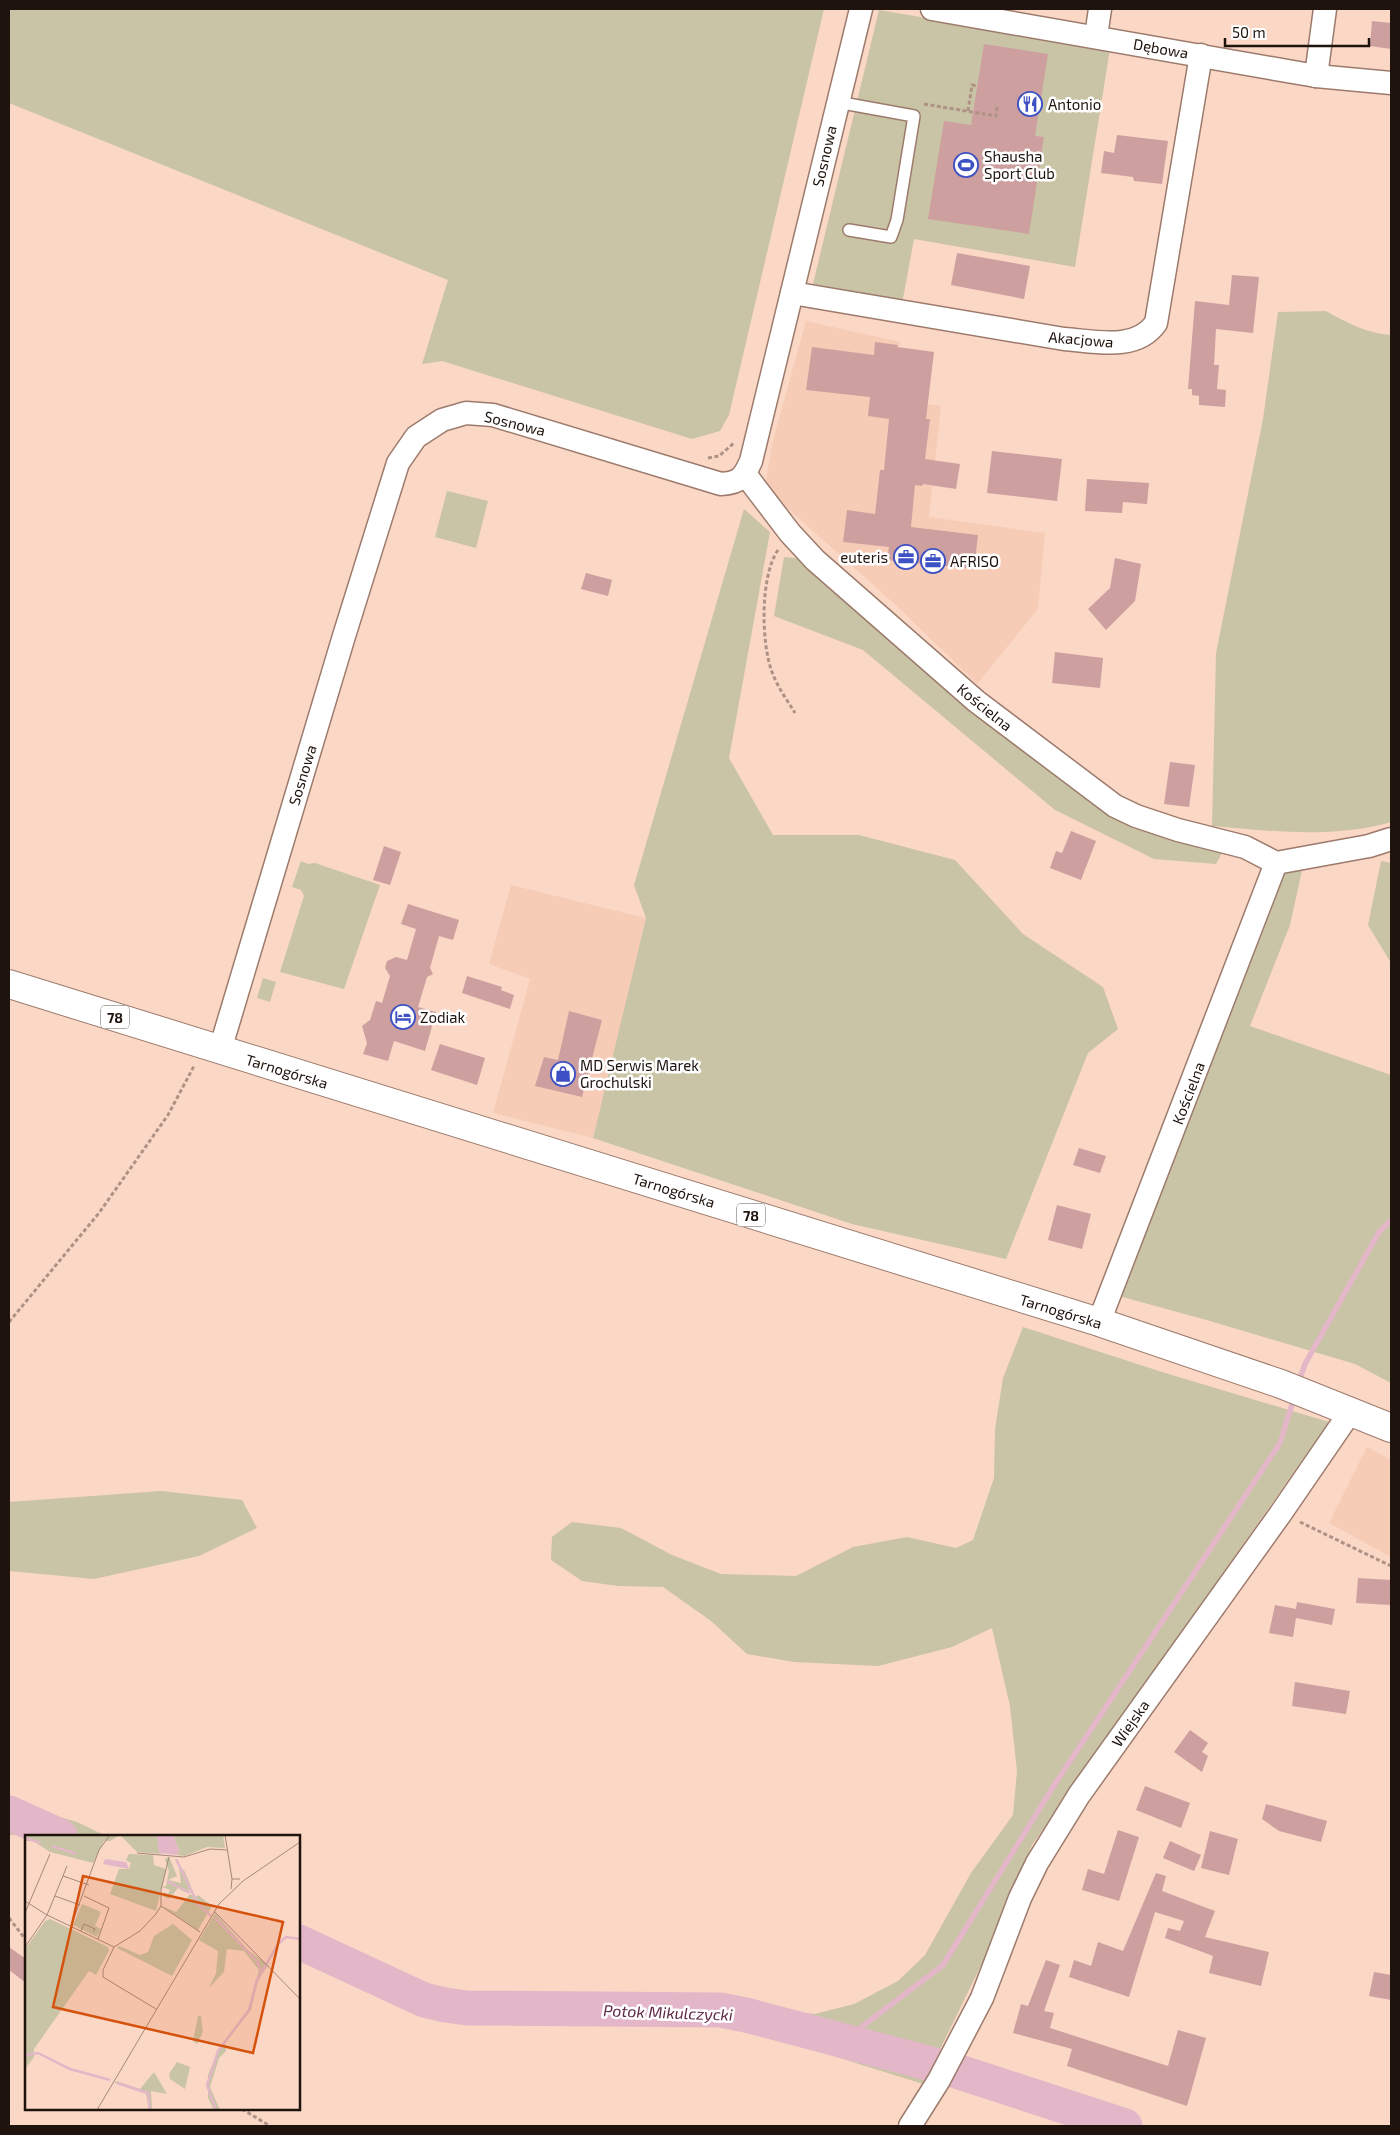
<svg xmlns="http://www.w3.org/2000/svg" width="1400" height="2135" viewBox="0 0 1400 2135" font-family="'Exo 2',sans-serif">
  <rect width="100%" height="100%" fill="#fbd7c6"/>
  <g fill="#f7ccb7">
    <path d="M806,321L900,342L895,400L941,406L929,517L1045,533L1038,609L977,684L899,608L775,497L766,481L772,444Z"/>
    <path d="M511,885L646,918L593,1138L493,1113L530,979L489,964Z"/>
    <path d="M1367,1447L1391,1460V1557L1329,1523Z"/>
  </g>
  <g fill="#c9c4a5">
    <path d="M9,9H824L729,415L720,431L692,439L442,361L422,364L448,280L9,103Z"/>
    <path d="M879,10L1110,49L1075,267L914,239L902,304L813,284Z"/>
    <path d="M1326,311C1347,323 1366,333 1391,335V822C1332,839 1272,831 1212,826L1216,653L1263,419L1278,312Z"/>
    <path d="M447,491L488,501L476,548L435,537Z"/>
    <path d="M744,509L770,532L729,758L773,835H859L955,860L1023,934L1103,987L1118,1029L1088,1053L1006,1259L852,1224L593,1138L646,918L634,885Z"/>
    <path d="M784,557L815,560L1115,806L1228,842L1216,864L1154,859L1055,810L863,650L774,616Z"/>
    <path d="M301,861L308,864L315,863L380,885L344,989L280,972L304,896L301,890L292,887Z"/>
    <path d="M1381,861L1391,863V963L1368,925Z"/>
    <path d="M1303,866L1290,925L1250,1026L1391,1075V1383L1355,1364L1210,1321L1119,1296L1278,869Z"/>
    <path d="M263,978L276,982L270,1002L257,998Z"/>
    <path d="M1023,1327L1162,1372L1329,1422L1032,1845L993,1941L923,2084L737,2026L595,2022H478L425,2015L299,1958V1930L418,1986L520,1998L743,1999L775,2011L815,2014L854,2004L898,1981L925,1955L971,1873L1013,1815L1017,1771L1010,1706L992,1628L952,1647L878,1666L794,1662L747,1654L711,1621L663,1587L618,1586L582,1581L551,1560L552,1537L572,1522L621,1528L672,1555L721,1574L796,1576L853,1547L907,1537L956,1548L973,1540L994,1478L995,1429L1003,1378Z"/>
    <path d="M161,1491L242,1500L257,1528L199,1556L94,1579L9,1571V1502Z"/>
    <path d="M9,1802L77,1822L106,1836L9,1835Z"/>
  </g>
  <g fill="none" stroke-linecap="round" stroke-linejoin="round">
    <g stroke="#e3b7c8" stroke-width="5.5">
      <path d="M1298,1384L1305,1364L1379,1232L1391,1220"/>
      <path d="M843,2041L943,1965L1053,1787L1280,1443L1294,1398"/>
    </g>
    <g stroke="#e3b7c8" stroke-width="35">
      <path d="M9,1813L60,1836"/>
      <path d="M299,1942L424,2000L445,2005L467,2008L720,2010L746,2015L950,2069L1125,2126"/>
    </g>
  </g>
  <g fill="#ce9f9f">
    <path d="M1372,21L1391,23V49L1370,46Z"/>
    <path d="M984,44L1048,54L1035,136L1044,137L1029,234L928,219L944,121L971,125Z"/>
    <path d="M1117,135L1168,141L1162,184L1134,181L1133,177L1101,173L1104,151L1114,153Z"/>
    <path d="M957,253L1030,266L1024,299L951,285Z"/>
    <path d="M1232,275L1259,277L1253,333L1216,329L1214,365H1219L1217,389L1226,390L1225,407L1199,405V396L1192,395V389H1188L1195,301L1229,305Z"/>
    <path d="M875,342L898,345L897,347L934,352L926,419H930L925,459L960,464L956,489L923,484L922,486L915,485L911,527L978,535L974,569L887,560L889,547L843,542L847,510L875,514L880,470H884L889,419L868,416L870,397L806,390L812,347L874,355Z"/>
    <path d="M992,451L1062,459L1057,501L987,493Z"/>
    <path d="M1087,479L1149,483L1147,504L1123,502L1122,513L1085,511Z"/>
    <path d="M1115,558L1141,564L1135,601L1106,630L1088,609L1110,588Z"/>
    <path d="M586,573L612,580L608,596L581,589Z"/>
    <path d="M1055,652L1103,658L1100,688L1052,683Z"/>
    <path d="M1170,762L1195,765L1189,807L1164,804Z"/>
    <path d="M1071,831L1096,841L1081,880L1050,868L1056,851L1062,853Z"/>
    <path d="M384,846L401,852L390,885L373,880Z"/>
    <path d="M408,904L459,920L453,940L439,936L430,968L433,974L427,977L418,1007L436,1012L425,1051L394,1041L388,1061L363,1054L367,1043L362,1026L370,1020L376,1001L382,1003L390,976L385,968L387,961L396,957L407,960L416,929L401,924Z"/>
    <path d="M467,976L502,987L501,990L514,995L510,1009L462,993Z"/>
    <path d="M569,1011L602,1020L582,1097L535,1086L544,1057L558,1060Z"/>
    <path d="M440,1044L485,1058L477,1085L431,1070Z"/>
    <path d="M1079,1148L1106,1156L1100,1173L1073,1165Z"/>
    <path d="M1057,1205L1091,1214L1082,1249L1048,1240Z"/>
    <path d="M1358,1578L1391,1580V1605L1356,1603Z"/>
    <path d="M1297,1602L1335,1609L1332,1625L1296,1618L1293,1637L1269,1633L1275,1605L1296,1609Z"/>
    <path d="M1295,1682L1350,1691L1346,1714L1292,1706Z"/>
    <path d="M1190,1730L1208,1743L1202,1752L1208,1756L1202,1772L1174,1752Z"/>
    <path d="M1145,1786L1190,1803L1181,1828L1136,1810Z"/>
    <path d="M1266,1804L1327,1821L1321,1842L1279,1831L1262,1819Z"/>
    <path d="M1118,1830L1139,1837L1119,1901L1082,1890L1088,1869L1104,1874Z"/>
    <path d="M1210,1831L1238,1839L1229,1875L1201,1868Z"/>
    <path d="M1170,1841L1201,1855L1194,1871L1163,1858Z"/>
    <path d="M1156,1873L1166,1876L1162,1891L1215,1911L1205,1937L1269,1952L1261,1986L1209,1973L1213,1956L1165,1938L1168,1928L1180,1931L1184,1921L1155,1912L1129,1997L1069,1977L1074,1960L1091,1966L1098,1942L1123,1951Z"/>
    <path d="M9,1947L26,1959V1983L9,1970Z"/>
    <path d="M1046,1960L1060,1965L1044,2011L1054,2013L1050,2028L1168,2066L1178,2030L1206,2038L1187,2106L1067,2066L1072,2049L1013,2033L1021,2004L1028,2006Z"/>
    <path d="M1374,1972L1391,1975V2000L1369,1996Z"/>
  </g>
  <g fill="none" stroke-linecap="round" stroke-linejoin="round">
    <defs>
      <path id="lane" d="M837,102L914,116L897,220L891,237L849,230"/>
      <g id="street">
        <path d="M932,9L1316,76L1391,83"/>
        <path d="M1096,36L1100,9"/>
        <path d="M1316,76L1325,9"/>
        <path d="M792,293L1064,339C1094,341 1136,352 1156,323L1201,55"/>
        <path d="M745,474L790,533L815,560L976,701L1115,806L1136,816L1178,830L1245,847L1276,863L1369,846L1391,839"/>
        <path d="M220,1050L344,636L398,463L416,437L442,420L466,413L493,415L721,484C740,483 744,477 751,461L861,9"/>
        <path d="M1099,1322L1276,863"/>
        <path d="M910,2126L939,2080L982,1998L1020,1898L1037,1863L1079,1795L1281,1513L1351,1411"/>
      </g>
      <path id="primary" d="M9,984L1099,1322L1281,1384L1391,1428"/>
    </defs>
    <use href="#lane" stroke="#9c7b6c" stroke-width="14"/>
    <use href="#street" stroke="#9c7b6c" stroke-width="25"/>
    <use href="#primary" stroke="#9c7b6c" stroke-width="30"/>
    <g stroke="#ae9285" stroke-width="3" stroke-dasharray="4 2.5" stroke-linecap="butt">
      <path d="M924,104L996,116L997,106"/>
      <path d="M968,111L972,85L977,86"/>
      <path d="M708,458L719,456L734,443"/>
      <path d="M778,550C760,576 761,643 772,672C777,686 787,700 795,713"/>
      <path d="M9,1322L99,1213L168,1115L194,1066"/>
      <path d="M1300,1522L1391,1566"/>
      <path d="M9,1918L26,1940"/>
      <path d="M242,2109L270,2126"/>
    </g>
    <use href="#lane" stroke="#fff" stroke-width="11"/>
    <use href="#street" stroke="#fff" stroke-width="22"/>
    <use href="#primary" stroke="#fff" stroke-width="28"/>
  </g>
  <defs>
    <symbol id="restaurant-ring" viewBox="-11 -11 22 22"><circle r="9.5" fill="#fff" stroke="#3d51c4" stroke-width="1.5"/><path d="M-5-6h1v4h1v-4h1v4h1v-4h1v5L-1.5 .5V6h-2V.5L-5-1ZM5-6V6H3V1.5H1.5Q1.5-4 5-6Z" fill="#3d51c4"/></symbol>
    <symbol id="stadium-ring" viewBox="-11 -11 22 22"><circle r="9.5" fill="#fff" stroke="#3d51c4" stroke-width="1.5"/><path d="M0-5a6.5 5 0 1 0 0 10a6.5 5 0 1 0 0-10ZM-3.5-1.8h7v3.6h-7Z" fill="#3d51c4"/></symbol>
    <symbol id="office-ring" viewBox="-11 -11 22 22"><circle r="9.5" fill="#fff" stroke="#3d51c4" stroke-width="1.5"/><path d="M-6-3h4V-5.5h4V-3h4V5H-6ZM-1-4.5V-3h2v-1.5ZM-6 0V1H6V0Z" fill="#3d51c4"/></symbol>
    <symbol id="hotel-ring" viewBox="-11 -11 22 22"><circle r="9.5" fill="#fff" stroke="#3d51c4" stroke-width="1.5"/><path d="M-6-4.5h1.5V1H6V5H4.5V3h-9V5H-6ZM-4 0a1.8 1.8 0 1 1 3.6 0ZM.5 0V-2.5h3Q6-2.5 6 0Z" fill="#3d51c4"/></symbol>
    <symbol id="shop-ring" viewBox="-11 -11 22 22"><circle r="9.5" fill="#fff" stroke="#3d51c4" stroke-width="1.5"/><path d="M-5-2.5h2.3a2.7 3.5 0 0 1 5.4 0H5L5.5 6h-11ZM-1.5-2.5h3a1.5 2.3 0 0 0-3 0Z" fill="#3d51c4"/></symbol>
  </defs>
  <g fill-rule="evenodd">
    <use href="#restaurant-ring" x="1016" y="90" width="28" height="28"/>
    <use href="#stadium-ring" x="952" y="151" width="28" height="28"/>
    <use href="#office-ring" x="892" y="543" width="28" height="28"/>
    <use href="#office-ring" x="919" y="547" width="28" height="28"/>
    <use href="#hotel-ring" x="389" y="1003" width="28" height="28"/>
    <use href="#shop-ring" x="549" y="1060" width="28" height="28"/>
  </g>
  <g text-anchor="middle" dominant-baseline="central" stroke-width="5" stroke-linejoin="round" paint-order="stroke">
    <g fill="#fff" stroke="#625a56" stroke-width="1">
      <rect x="101" y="1005.5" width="28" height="23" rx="4"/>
      <rect x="737" y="1203.5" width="28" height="23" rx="4"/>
    </g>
    <g font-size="14" font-weight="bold" fill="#1f130d">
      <text x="115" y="1017">78</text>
      <text x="751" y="1215">78</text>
    </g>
    <g font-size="15" fill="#1f130d" stroke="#fff">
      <text transform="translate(1161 48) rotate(10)">Dębowa</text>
      <text transform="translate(824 156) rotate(-77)">Sosnowa</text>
      <text transform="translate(1081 339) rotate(5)">Akacjowa</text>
      <text transform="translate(515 423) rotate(14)">Sosnowa</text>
      <text transform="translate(985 707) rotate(39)">Kościelna</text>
      <text transform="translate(302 775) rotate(-73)">Sosnowa</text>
      <text transform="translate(287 1071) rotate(17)">Tarnogórska</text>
      <text transform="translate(1188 1093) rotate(-69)">Kościelna</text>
      <text transform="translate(674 1190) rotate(17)">Tarnogórska</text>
      <text transform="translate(1061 1311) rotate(17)">Tarnogórska</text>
      <text transform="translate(1130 1723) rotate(-55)">Wiejska</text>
    </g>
    <g font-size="15" fill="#1f130d" stroke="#fff" text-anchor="start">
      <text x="1048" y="104">Antonio</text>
      <text x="984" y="156">Shausha<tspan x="984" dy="17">Sport Club</tspan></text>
      <text x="888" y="557" text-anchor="end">euteris</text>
      <text x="950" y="561">AFRISO</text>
      <text x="420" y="1017">Zodiak</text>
      <text x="580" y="1065">MD Serwis Marek<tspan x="580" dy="17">Grochulski</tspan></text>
    </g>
    <g font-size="16" font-style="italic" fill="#5f2842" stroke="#fff">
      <text transform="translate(668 2012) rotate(2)">Potok Mikulczycki</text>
    </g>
  </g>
  <g transform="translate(25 1835)">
    <rect width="275" height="275" fill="#fbd7c6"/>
    <path d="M0,0H95L85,6H79L68,28L25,17L8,6H0ZM95,0H132L136,19L112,17ZM148,0H198L200,13L182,12L160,21L152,20L154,15ZM104,19L128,20L129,30L141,34L131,76L85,59L94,34H104L106,28L101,25ZM144,22L152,41L143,45L156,48L154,32L159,35L166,51L165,55L159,57L153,53L144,64L138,61L139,57L143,59L145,55L137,52L141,51L144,36L140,24ZM165,59L170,62L173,60L187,71L173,95L137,71L151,77ZM57,69L76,77L70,91L76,94L72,102L48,90ZM190,78L223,115L243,130L233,146L226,175L200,208L201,216L194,223L185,252L195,275H189L183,263V240L194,213L223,175L234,135L219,116L202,114L199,137L184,153L191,138L193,116L174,105ZM25,84L83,112L84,116L71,140L64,136L9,214V222L0,234V114L20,86ZM148,89L167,105L147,141L92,113L94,111L115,120L123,117L129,101ZM173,181H176L178,197L172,209L168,206ZM152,227L165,232L160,254L145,244L144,239ZM129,237L142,259L126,256L127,275H124L121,259L90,248L91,246L115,254Z" fill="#c9c4a5"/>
    <path d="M132,0H148L154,15L152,20L134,18ZM80,24L101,27L104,34L78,29Z" fill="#e3b7c8"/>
    <path fill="none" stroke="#e3b7c8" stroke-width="2.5" d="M0,3L16,8M27,11L51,19M151,24L173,69L186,81M142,46L165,58M190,83L232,126L237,137M0,220L13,218L45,234L85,245M92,248L123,258L125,275M191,275L182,250L193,216L224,175L232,145L253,109L261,102L275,104"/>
    <path fill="none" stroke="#a3897c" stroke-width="1" d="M200,0L207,44M112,18L159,22L185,14L202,15M38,41L64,50M206,54L207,44H215M30,61L55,70M59,61L84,73L73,104M0,66L22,80L89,112M136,71L175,97M189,76L275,164M0,78L25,19M46,91L74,15L85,0M56,96L59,89L70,94L68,97M0,112L22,80L42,31M89,112L115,96L131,79L136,71V55L144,22M89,112L78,135V142L131,174M72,275L194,69L218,46L275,7"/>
    <path fill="#d4520c" fill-opacity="0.15" stroke="#d4520c" stroke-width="2.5" d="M58,41L258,87L228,218L28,172Z"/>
    <rect width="275" height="275" fill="none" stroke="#1f130d" stroke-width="2.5"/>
  </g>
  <rect width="1400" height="2135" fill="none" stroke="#1f130d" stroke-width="20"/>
  <path d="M1225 38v8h144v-8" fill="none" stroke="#1f130d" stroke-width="2.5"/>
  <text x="1232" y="38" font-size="15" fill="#1f130d" stroke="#ffffff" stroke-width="4" paint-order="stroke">50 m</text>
</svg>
